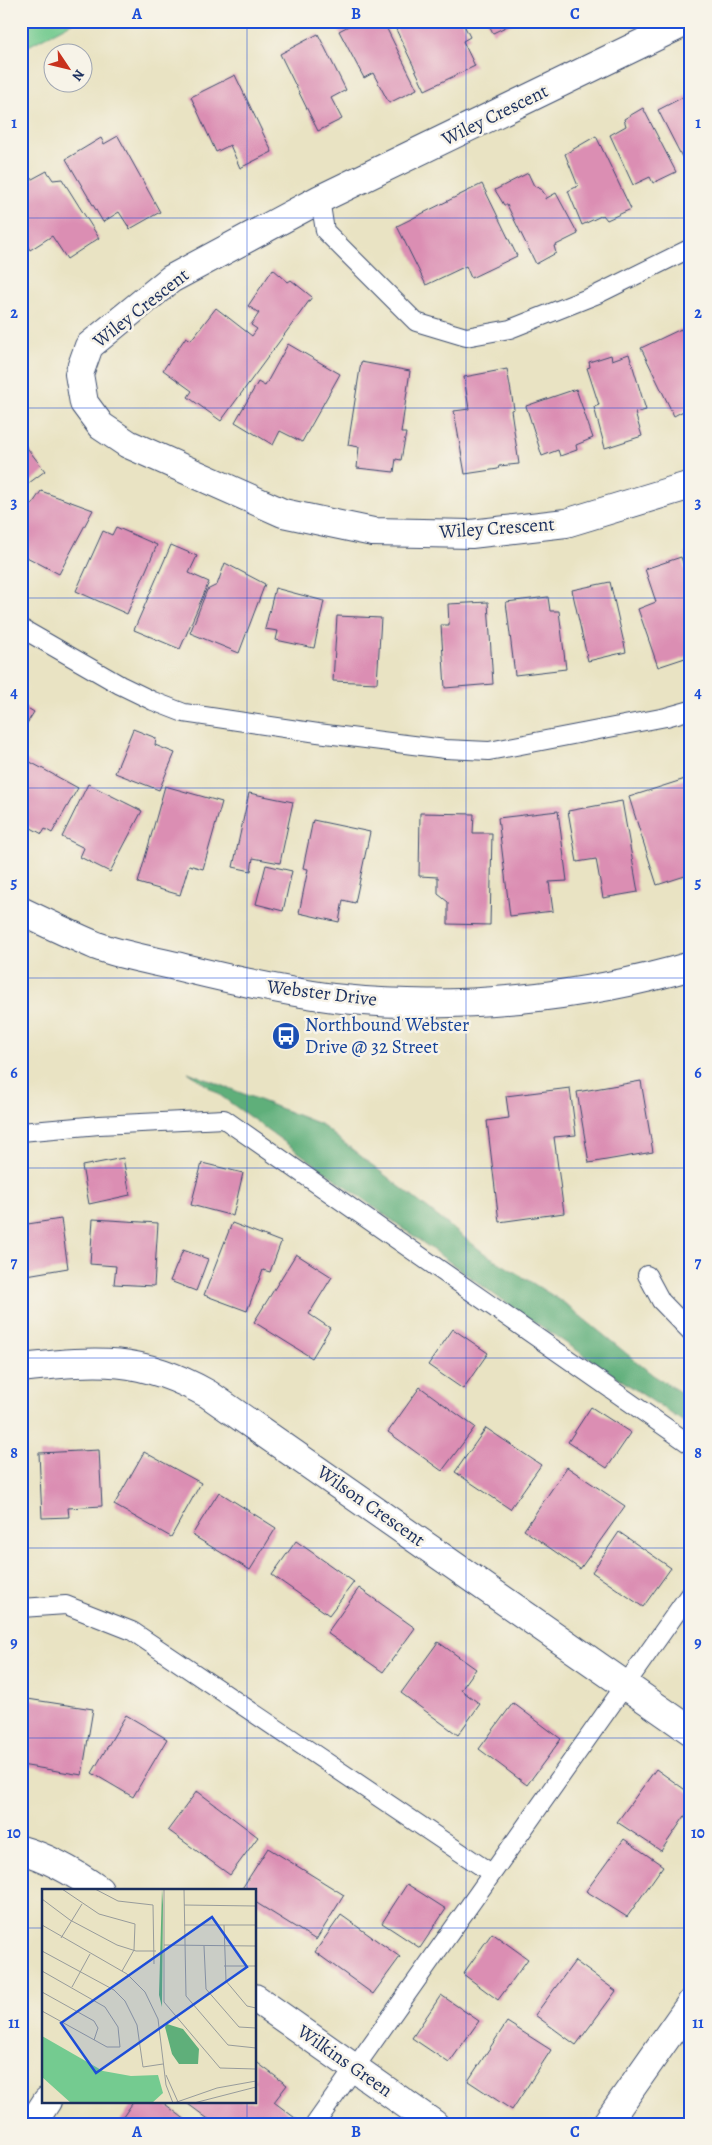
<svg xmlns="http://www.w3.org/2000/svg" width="712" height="2145" viewBox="0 0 712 2145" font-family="Alegreya,serif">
  <rect width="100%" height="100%" fill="#f7f3e8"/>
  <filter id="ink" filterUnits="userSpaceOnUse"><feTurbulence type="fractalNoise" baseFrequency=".02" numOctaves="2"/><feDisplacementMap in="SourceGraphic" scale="10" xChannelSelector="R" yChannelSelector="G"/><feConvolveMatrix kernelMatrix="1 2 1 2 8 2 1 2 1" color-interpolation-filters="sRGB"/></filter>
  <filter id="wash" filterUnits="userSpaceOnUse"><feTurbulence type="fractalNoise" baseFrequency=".0096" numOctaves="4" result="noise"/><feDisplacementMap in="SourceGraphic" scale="20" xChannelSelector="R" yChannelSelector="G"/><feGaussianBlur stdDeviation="1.12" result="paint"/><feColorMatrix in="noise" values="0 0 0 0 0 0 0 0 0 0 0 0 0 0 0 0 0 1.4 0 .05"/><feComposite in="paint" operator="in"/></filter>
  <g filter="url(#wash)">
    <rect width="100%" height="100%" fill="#e9e3c3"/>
    <path fill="#74cb90" stroke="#487d77" d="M21,21H75L21,50Z"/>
    <path fill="#5faf7a" stroke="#3d6f6c" d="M188,1072L320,1124L484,1253L563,1302L653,1375L691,1399V1427L499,1298Z"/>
    <g id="blocks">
      <g fill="#db8eb3">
        <path d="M358,21H383L417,89L389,103L373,73L364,78L339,31Z"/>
        <path d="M392,21H462L470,37L463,41L475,66L425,90Z"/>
        <path d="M487,21H518L493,33Z"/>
        <path d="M318,34L346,90L331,98L342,119L318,131L280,54Z"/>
        <path d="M235,75L272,152L240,168L230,145L216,152L191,97Z"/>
        <path d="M691,93V153L682,157L658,110Z"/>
        <path d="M643,108L676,172L653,183L650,177L633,185L610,135L626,126L624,119Z"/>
        <path d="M118,136L160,212L130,229L119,212L103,222L66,159L101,138L104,144Z"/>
        <path d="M596,136L631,209L607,220L603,215L582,225L568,191L578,186L565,154Z"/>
        <path d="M47,171L53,180L62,179L99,238L67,259L52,236L30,250L21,236V185Z"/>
        <path d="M528,173L534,186L541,189L546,196L545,199L556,193L578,234L554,246L556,253L536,264L507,205H504L495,190Z"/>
        <path d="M482,184L517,256L471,278L466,266L426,285L397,226Z"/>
        <path d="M273,269L288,282L291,280L312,297L221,421L188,397L192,391L163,370L186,337L191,340L216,308L252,336L257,329L251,325L259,313L248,306Z"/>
        <path d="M681,329L691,347V407L674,416L641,348Z"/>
        <path d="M288,344L340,374L302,442L280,431L273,445L235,422L258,382L265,386Z"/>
        <path d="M629,354L646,410L635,413L642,436L605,448L594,407L599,405L587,368L590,367L589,362L611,355L612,360Z"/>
        <path d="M361,362L410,371L401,433H406L401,460L396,459L394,472L357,468L359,447L348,445Z"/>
        <path d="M507,369L514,409L511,410L519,464L499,466L498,469L465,474L454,411L469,409L464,377Z"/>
        <path d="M576,389L593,438L576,445L577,450L560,456L558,450L542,456L526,406Z"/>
        <path d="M21,440L45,471L21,489Z"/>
        <path d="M41,491L93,510L59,574L21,554V521Z"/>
        <path d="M116,527L157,545L127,614L76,591L103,531L112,535Z"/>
        <path d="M171,545L197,556L189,573L209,582L180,649L134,630Z"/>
        <path d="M691,551V571L684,554Z"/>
        <path d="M681,557L691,587V656L658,667L638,609L656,602L645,569Z"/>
        <path d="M225,563L265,584L239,653L190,633L207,590L217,585Z"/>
        <path d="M610,582L626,652L588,661L572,590Z"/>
        <path d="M275,588L324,601L314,648L276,640L278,631L265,629Z"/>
        <path d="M548,597L550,611H559L566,669L515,675L506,602Z"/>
        <path d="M488,602L493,684L445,688L441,625H449L448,604Z"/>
        <path d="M337,616L381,618L377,683L333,681Z"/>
        <path d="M21,704L34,712L21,733Z"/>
        <path d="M133,729L156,738L155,745L175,753L159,790L115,773Z"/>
        <path d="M21,757L78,788L52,833L45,829L42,834L24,824L28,816L21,812Z"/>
        <path d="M685,779L691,796V841L685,843L691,861V874L657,885L629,797Z"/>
        <path d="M88,784L142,811L110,872L80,857L84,848L62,837Z"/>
        <path d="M165,786L222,802L203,869L189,865L180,895L138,883Z"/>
        <path d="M249,793L293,802L280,863L253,858L251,871L233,867Z"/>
        <path d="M622,801L638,892L603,898L596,859L577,862L568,811Z"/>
        <path d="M558,811L567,881L549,882L553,911L510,916L498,818Z"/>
        <path d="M420,813L474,814L473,833H492L490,925L448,924V902L438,894V877L419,876Z"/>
        <path d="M313,820L370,832L355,903L343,900L339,922L299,913L308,869L303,868Z"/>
        <path d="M266,865L292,871L283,911L256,904Z"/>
        <path d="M641,1081L653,1152L589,1163L577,1092Z"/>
        <path d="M570,1088L576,1135L554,1137L564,1213L499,1222L487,1121L509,1118L506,1096Z"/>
        <path d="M123,1158L130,1195L89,1204L82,1166Z"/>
        <path d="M202,1163L243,1173L233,1216L191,1205Z"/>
        <path d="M61,1219L68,1268L21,1276V1225Z"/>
        <path d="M93,1219L158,1223L154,1286L114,1284L116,1266L90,1264Z"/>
        <path d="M232,1223L281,1242L270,1272L263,1270L247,1311L204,1295Z"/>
        <path d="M183,1250L208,1259L196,1291L170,1281Z"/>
        <path d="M296,1254L332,1277L309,1314L330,1328L312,1358L254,1322Z"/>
        <path d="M453,1329L488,1353L463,1389L428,1365Z"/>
        <path d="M420,1387L475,1427L442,1471L388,1432Z"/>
        <path d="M591,1407L631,1433L607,1468L568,1442Z"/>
        <path d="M486,1428L541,1465L510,1509L455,1472Z"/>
        <path d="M99,1450L102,1506L68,1508L69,1517L42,1518L39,1453Z"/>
        <path d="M144,1452L201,1483L171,1537L114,1505Z"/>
        <path d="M567,1467L625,1506L580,1569L524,1530Z"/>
        <path d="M219,1492L276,1528L250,1570L192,1535Z"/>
        <path d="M619,1532L671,1568L643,1607L592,1572Z"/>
        <path d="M296,1541L354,1582L329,1615L272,1575Z"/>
        <path d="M359,1588L415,1628L383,1672L327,1633Z"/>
        <path d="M438,1642L476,1669L461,1690L480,1704L458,1735L401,1693Z"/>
        <path d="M21,1698L93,1709L82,1775L21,1765Z"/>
        <path d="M513,1703L561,1739L527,1785L479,1749Z"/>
        <path d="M126,1715L167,1739L133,1797L92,1773Z"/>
        <path d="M656,1769L691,1794V1807L661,1851L617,1822Z"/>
        <path d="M197,1791L258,1837L230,1875L168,1830Z"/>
        <path d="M624,1839L663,1866L627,1917L586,1891Z"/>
        <path d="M268,1848L344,1895L316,1940L255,1902V1890H241Z"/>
        <path d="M407,1884L446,1909L420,1948L382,1923Z"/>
        <path d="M341,1915L400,1957L373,1994L315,1952Z"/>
        <path d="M492,1933L528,1959L498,2000L463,1974Z"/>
        <path d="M575,1961L616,1991L576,2045L535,2015Z"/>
        <path d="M441,1995L479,2021L449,2063L412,2038Z"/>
        <path d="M507,2022L551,2050L512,2110L468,2081Z"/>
        <path d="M255,2061L287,2085L274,2102L303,2124H215L184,2101H255Z"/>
        <path d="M134,2101H161L191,2124H118Z"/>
      </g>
    </g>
  </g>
  <g filter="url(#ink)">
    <use href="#blocks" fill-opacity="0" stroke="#3a4a6d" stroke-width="1"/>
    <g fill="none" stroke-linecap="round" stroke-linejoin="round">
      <defs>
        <g id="service">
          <path d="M320,199L325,231L416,322L466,337L510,329L598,294L691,248"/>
          <path d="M21,628L120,685L153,701L184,713L318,733L445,749L489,751L666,717L691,710"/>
          <path d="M21,1132L99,1125L224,1119L691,1445"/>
          <path d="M647,1275L661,1301L691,1332"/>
          <path d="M21,1608L66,1605L132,1631L491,1873"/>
          <path d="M315,2124L691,1592"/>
        </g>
        <g id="minor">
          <path d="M688,21L320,199L171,279L89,346L79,374L84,403L101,426L128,444L283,513L373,532L471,534L566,523L691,485"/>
          <path d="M21,1368C98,1360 138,1355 208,1394L691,1731"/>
          <path d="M21,1850C50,1858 75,1873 99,1890"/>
          <path d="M255,1998L434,2124"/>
          <path d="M32,2124L47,2101"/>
          <path d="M606,2124L691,2003"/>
        </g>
        <path id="tertiary" d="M21,911C46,923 71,935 97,946C123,956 157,961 184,968C237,981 290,993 343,999C457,1011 582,998 691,966"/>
      </defs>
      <use href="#service" stroke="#3a4a6d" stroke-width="20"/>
      <use href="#minor" stroke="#3a4a6d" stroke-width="30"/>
      <use href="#tertiary" stroke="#3a4a6d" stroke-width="30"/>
      <use href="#service" stroke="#fff" stroke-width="18"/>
      <use href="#minor" stroke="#fff" stroke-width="28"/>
      <use href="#tertiary" stroke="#fff" stroke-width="28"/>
    </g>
  </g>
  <path fill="none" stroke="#1d4ed8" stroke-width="1" stroke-opacity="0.55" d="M247,21V1890M466,21V2124M21,218H691M21,408H691M21,598H691M21,788H691M21,978H691M21,1168H691M21,1358H691M21,1548H691M21,1738H691M21,1928H44M255,1928H691M247,2101V2124"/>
  <defs>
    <symbol id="bus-disc" viewBox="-11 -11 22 22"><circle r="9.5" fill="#1a4fb4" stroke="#f7f3e8"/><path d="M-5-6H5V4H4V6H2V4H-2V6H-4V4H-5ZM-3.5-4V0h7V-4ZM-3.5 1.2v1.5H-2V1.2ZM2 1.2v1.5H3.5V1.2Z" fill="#fff"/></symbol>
  </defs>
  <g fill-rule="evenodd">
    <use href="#bus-disc" x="270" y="1020" width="32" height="32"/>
  </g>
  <g text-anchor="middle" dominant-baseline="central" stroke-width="5" stroke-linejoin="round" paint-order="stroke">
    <g font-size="19" fill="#1b2f5e" stroke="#f7f3e8">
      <text transform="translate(495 115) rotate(-26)">Wiley Crescent</text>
      <text transform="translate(141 308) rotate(-38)">Wiley Crescent</text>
      <text transform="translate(497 528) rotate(-4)">Wiley Crescent</text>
      <text transform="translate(322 993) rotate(7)">Webster Drive</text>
      <text transform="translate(371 1506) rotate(35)">Wilson Crescent</text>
      <text transform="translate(345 2061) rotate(35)">Wilkins Green</text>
    </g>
    <g font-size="19" fill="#164399" stroke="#f7f3e8" text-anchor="start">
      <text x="305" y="1025">Northbound Webster<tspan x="305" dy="22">Drive @ 32 Street</tspan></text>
    </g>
  </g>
  <g transform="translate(42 1889)">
    <rect width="214" height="214" fill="#e9e3c3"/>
    <path d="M0,147L61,182L89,187L116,186L121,204L110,214H29L0,188Z" fill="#74cb90"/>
    <path d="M120,0L121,16L120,118L117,106ZM125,135L141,140L157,160L156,175H137L130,165L123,138Z" fill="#5faf7a"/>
    <path fill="none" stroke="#979b9b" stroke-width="1" d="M20,0L57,25L93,35L92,61L80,82M53,0L76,12L111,16L112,75M122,0V113L178,179L214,180M142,0L144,107L186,156L214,159M0,10L28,31L75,56L94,62H114M142,16L214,17M0,36L85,85L103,103L116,130L124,196L131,214M142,36H214M182,36L184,92L205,117L214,119M19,49L40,15M122,56L214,57M162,57L164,100L197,138L214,139M0,62L72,101L83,112L95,136L101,178L121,175M182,77H214M0,82L63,118L76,138L78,158H65L0,122M30,98L48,65M0,103L52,132L56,139L52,151M124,186L136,213M132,214L175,199L214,192M152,214L214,198"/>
    <path fill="#1d4ed8" fill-opacity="0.15" stroke="#1d4ed8" stroke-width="2.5" d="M170,28L205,78L54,184L19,134Z"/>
    <rect width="214" height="214" fill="none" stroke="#1b2f5e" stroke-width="2.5"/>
  </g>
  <rect width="712" height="2145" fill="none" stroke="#f7f3e8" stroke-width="55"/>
  <g transform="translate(68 68) rotate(125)"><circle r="24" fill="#f7f3e8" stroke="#9fa5b1"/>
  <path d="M0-4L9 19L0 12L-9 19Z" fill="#c8321e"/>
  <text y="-8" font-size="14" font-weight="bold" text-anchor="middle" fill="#1b2f5e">N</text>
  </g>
  <rect x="28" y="28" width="656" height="2090" fill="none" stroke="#1d4ed8" stroke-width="2"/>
  <g font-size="16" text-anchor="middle" font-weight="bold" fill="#1d4ed8">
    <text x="137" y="19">A</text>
    <text x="356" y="19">B</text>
    <text x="575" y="19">C</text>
    <text x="14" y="128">1</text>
    <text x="698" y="128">1</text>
    <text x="14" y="318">2</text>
    <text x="698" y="318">2</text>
    <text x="14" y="508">3</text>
    <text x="698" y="508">3</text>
    <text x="14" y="698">4</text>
    <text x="698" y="698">4</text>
    <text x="14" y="888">5</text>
    <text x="698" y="888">5</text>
    <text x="14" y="1078">6</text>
    <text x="698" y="1078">6</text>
    <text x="14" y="1268">7</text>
    <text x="698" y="1268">7</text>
    <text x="14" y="1458">8</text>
    <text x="698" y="1458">8</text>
    <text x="14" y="1648">9</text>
    <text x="698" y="1648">9</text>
    <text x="14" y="1838">10</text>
    <text x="698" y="1838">10</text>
    <text x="14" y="2028">11</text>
    <text x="698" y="2028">11</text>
    <text x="137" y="2137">A</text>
    <text x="356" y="2137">B</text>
    <text x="575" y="2137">C</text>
  </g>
</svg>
